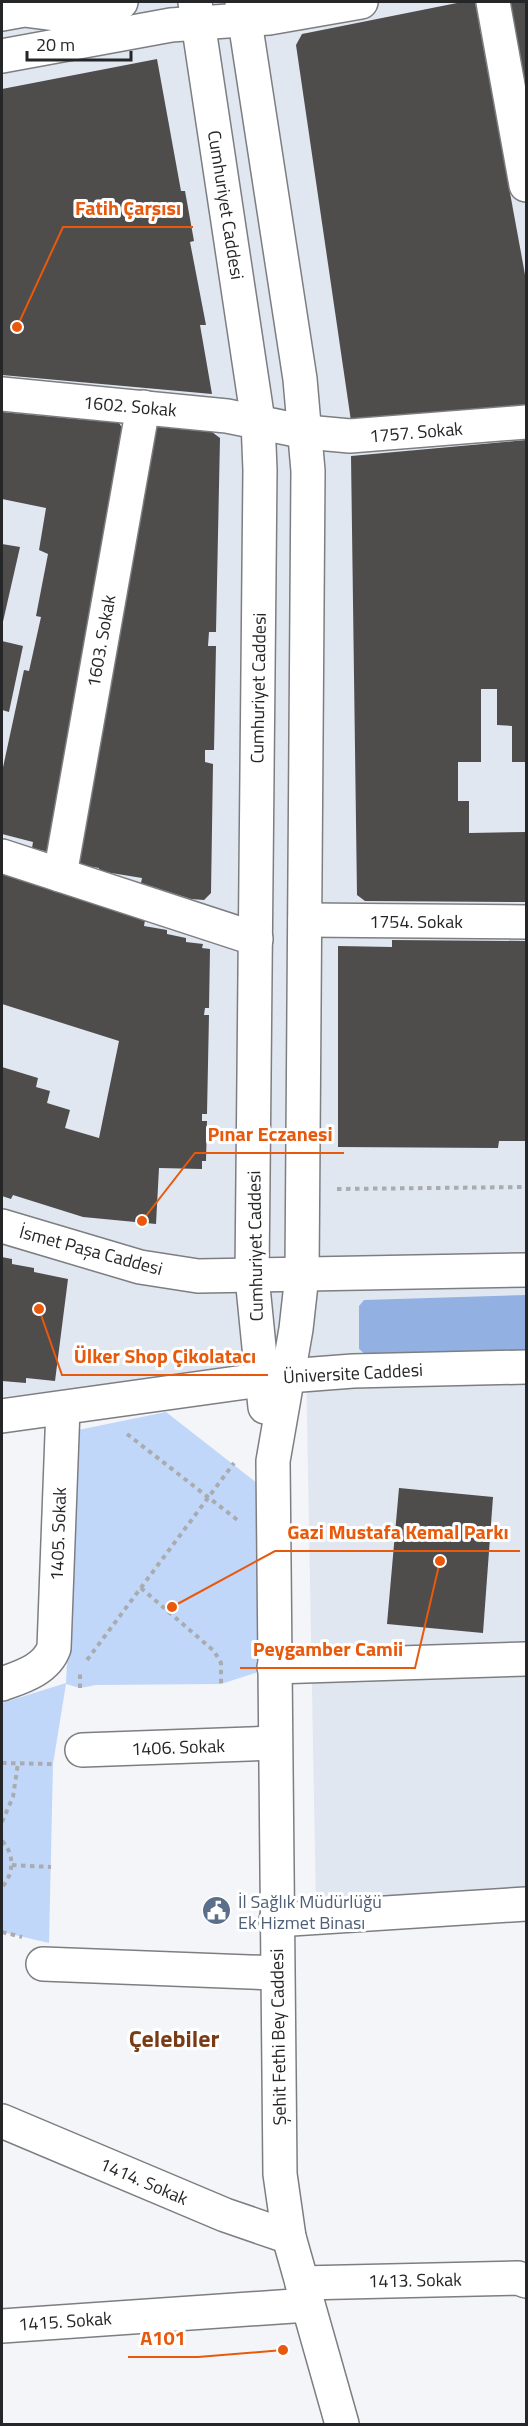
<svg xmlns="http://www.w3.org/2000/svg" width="528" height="2426" viewBox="0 0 528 2426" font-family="'Titillium Web',sans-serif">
  <rect width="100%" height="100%" fill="#f3f5f9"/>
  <path fill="#e1e7f1" d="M2,2H526V1894L316,1908L306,1364L2,1397Z"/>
  <path fill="#c1d7fa" d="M166,1412L266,1490L274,1667L221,1684L96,1685L80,1688L66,1684L53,1764L49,1943L2,1932V1703L66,1683L78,1430Z"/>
  <path fill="#92b0e1" d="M526,1295V1351L366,1355L359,1349V1306L364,1300Z"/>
  <g fill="#4f4c4c">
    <path d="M462,2H475L526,280V405L351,421L296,45L302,34Z"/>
    <path d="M510,2H526V84H525Z"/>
    <path d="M157,59L181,191H185L194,241L190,242L206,325H200L212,394L2,375V89Z"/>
    <path d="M2,412L119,423L125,432L49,852L32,848L33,842L2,834V772L24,670L29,671L41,617L36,616L48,554L39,550L46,508L2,499Z"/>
    <path d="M158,427L212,432L220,438L216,632H209L208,646H216L214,750H205V762L213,764L211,893L204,900L191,899L141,883L142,878L99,871V868L75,864L151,434Z"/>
    <path d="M526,440V762H512V726L497,725V689H481V762H458V801H469V833L526,832V902L365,901L357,895L351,456Z"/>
    <path d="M2,544L20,547L2,626Z"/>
    <path d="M2,641L23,646L9,712L2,710Z"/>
    <path d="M2,874L145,920L144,926L167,930V934L186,938V942L203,944L202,948L210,949L209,1008H205L204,1015H209L207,1114H202V1121H207L206,1161H202V1169L159,1168L156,1224L83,1217L13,1195L11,1199L2,1196V1067L38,1078L36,1087L50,1091L47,1103L70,1110L65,1128L99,1138L119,1041L2,1004Z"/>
    <path d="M392,940L526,941V1141H499L498,1148L338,1147V946L392,947Z"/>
    <path d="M2,1257L12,1259V1264L34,1268V1272L68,1279L55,1381L26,1378V1383L2,1381Z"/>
    <path d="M399,1488L493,1497L483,1633L387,1624Z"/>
  </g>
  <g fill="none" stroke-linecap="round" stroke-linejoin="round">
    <defs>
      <g id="minor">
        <path d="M195,2L258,421L260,470L252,1277L265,1407"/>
        <path d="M242,2L300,379L308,471L302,1275L296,1329L273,1461L280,2174L289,2237L342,2424"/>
        <path d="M493,2L526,185"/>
        <path d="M2,14L24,10L63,15L116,6L121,2"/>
        <path d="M2,56L171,25L269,18L361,2"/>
        <path d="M2,394L227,416L306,432L350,436L526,422"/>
        <path d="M2,856L256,939"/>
        <path d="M60,875L143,407"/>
        <path d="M305,920L526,922"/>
        <path d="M274,1667L526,1659"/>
        <path d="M2,1684C21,1677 46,1670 54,1648L63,1408"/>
        <path d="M82,1750L275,1743"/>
        <path d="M276,1920L526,1904"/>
        <path d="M43,1964L277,1973"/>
        <path d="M2,2121L225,2215L289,2237"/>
        <path d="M302,2283L518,2278L526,2281"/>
        <path d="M2,2326L308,2305"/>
      </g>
      <g id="major">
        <path d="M2,1226L140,1267L198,1276L526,1270"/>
        <path d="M2,1416L288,1376L353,1371L526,1367"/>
      </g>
    </defs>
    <use href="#minor" stroke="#7d7e81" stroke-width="36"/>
    <use href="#major" stroke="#7d7e81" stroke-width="36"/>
    <g stroke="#aaabae" stroke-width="4" stroke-dasharray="4.5 4.5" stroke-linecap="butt">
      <path d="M337,1189L526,1187"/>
      <path d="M127,1434L240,1522"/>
      <path d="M141,1588L214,1651L221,1663V1684"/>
      <path d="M87,1660L234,1463"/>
      <path d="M80,1688V1674"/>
      <path d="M2,1763L52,1764"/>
      <path d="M2,1822L13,1797L18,1763"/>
      <path d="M2,1841C15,1854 14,1874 2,1887"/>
      <path d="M12,1865L51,1867"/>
      <path d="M2,1932L22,1937"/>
    </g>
    <use href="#minor" stroke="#fff" stroke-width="33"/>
    <use href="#major" stroke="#fff" stroke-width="33"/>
  </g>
  <defs>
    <symbol id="civic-disc" viewBox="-11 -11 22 22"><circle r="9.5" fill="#5c6f8a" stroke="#fff"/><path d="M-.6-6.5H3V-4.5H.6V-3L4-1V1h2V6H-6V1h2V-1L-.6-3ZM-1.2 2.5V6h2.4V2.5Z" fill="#fff"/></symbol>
  </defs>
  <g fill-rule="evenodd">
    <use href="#civic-disc" x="200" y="1894" width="33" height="33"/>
  </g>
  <g text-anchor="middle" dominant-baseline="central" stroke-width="6" stroke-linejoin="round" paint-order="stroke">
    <g font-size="18" fill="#252627" stroke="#fff">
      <text transform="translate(226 205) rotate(81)">Cumhuriyet Caddesi</text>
      <text transform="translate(130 406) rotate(5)">1602. Sokak</text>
      <text transform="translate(416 432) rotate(-5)">1757. Sokak</text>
      <text transform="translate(101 641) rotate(-80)">1603. Sokak</text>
      <text transform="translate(258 688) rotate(-89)">Cumhuriyet Caddesi</text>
      <text x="416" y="921">1754. Sokak</text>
      <text transform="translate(255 1246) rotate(-91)">Cumhuriyet Caddesi</text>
      <text transform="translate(91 1250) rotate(15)">İsmet Paşa Caddesi</text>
      <text transform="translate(353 1373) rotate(-3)">Üniversite Caddesi</text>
      <text transform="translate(58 1534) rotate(-88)">1405. Sokak</text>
      <text transform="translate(178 1747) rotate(-2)">1406. Sokak</text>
      <text transform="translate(278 2037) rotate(-91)">Şehit Fethi Bey Caddesi</text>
      <text transform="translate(144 2181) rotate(23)">1414. Sokak</text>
      <text transform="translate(415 2280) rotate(-1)">1413. Sokak</text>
      <text transform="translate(65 2321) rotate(-4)">1415. Sokak</text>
    </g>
    <g font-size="18" fill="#4e5e75" stroke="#fff" text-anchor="start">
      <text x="238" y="1901">İl Sağlık Müdürlüğü<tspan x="238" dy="21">Ek Hizmet Binası</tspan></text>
    </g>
    <g font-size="24" font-weight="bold" fill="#7a3c16" stroke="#fff">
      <text x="174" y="2038">Çelebiler</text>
    </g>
  </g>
  <path fill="none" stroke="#e8590c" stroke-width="2" d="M17 327L63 227H193M142 1221L195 1153H344M39 1309L62 1375H268M172 1607L275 1551H520M440 1561L415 1668H240M283 2350L198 2357H128"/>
  <g fill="#e8590c" stroke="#fff" stroke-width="2">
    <circle cx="17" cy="327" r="6"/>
    <circle cx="142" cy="1221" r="6"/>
    <circle cx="39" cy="1309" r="6"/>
    <circle cx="172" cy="1607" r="6"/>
    <circle cx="440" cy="1561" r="6"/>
    <circle cx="283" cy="2350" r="6"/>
  </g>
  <g font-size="20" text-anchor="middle" font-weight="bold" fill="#e8590c" stroke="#fff" stroke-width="6" stroke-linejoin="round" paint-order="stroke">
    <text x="128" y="215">Fatih Çarşısı</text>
    <text x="270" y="1141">Pınar Eczanesi</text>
    <text x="165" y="1363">Ülker Shop Çikolatacı</text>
    <text x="398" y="1539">Gazi Mustafa Kemal Parkı</text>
    <text x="328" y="1656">Peygamber Camii</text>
    <text x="163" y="2345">A101</text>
  </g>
  <rect width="528" height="2426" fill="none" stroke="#252627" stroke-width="6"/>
  <path d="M27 51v9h104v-9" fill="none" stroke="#252627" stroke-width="3"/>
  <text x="36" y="51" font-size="18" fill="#252627" stroke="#ffffff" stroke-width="4.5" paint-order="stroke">20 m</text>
</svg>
